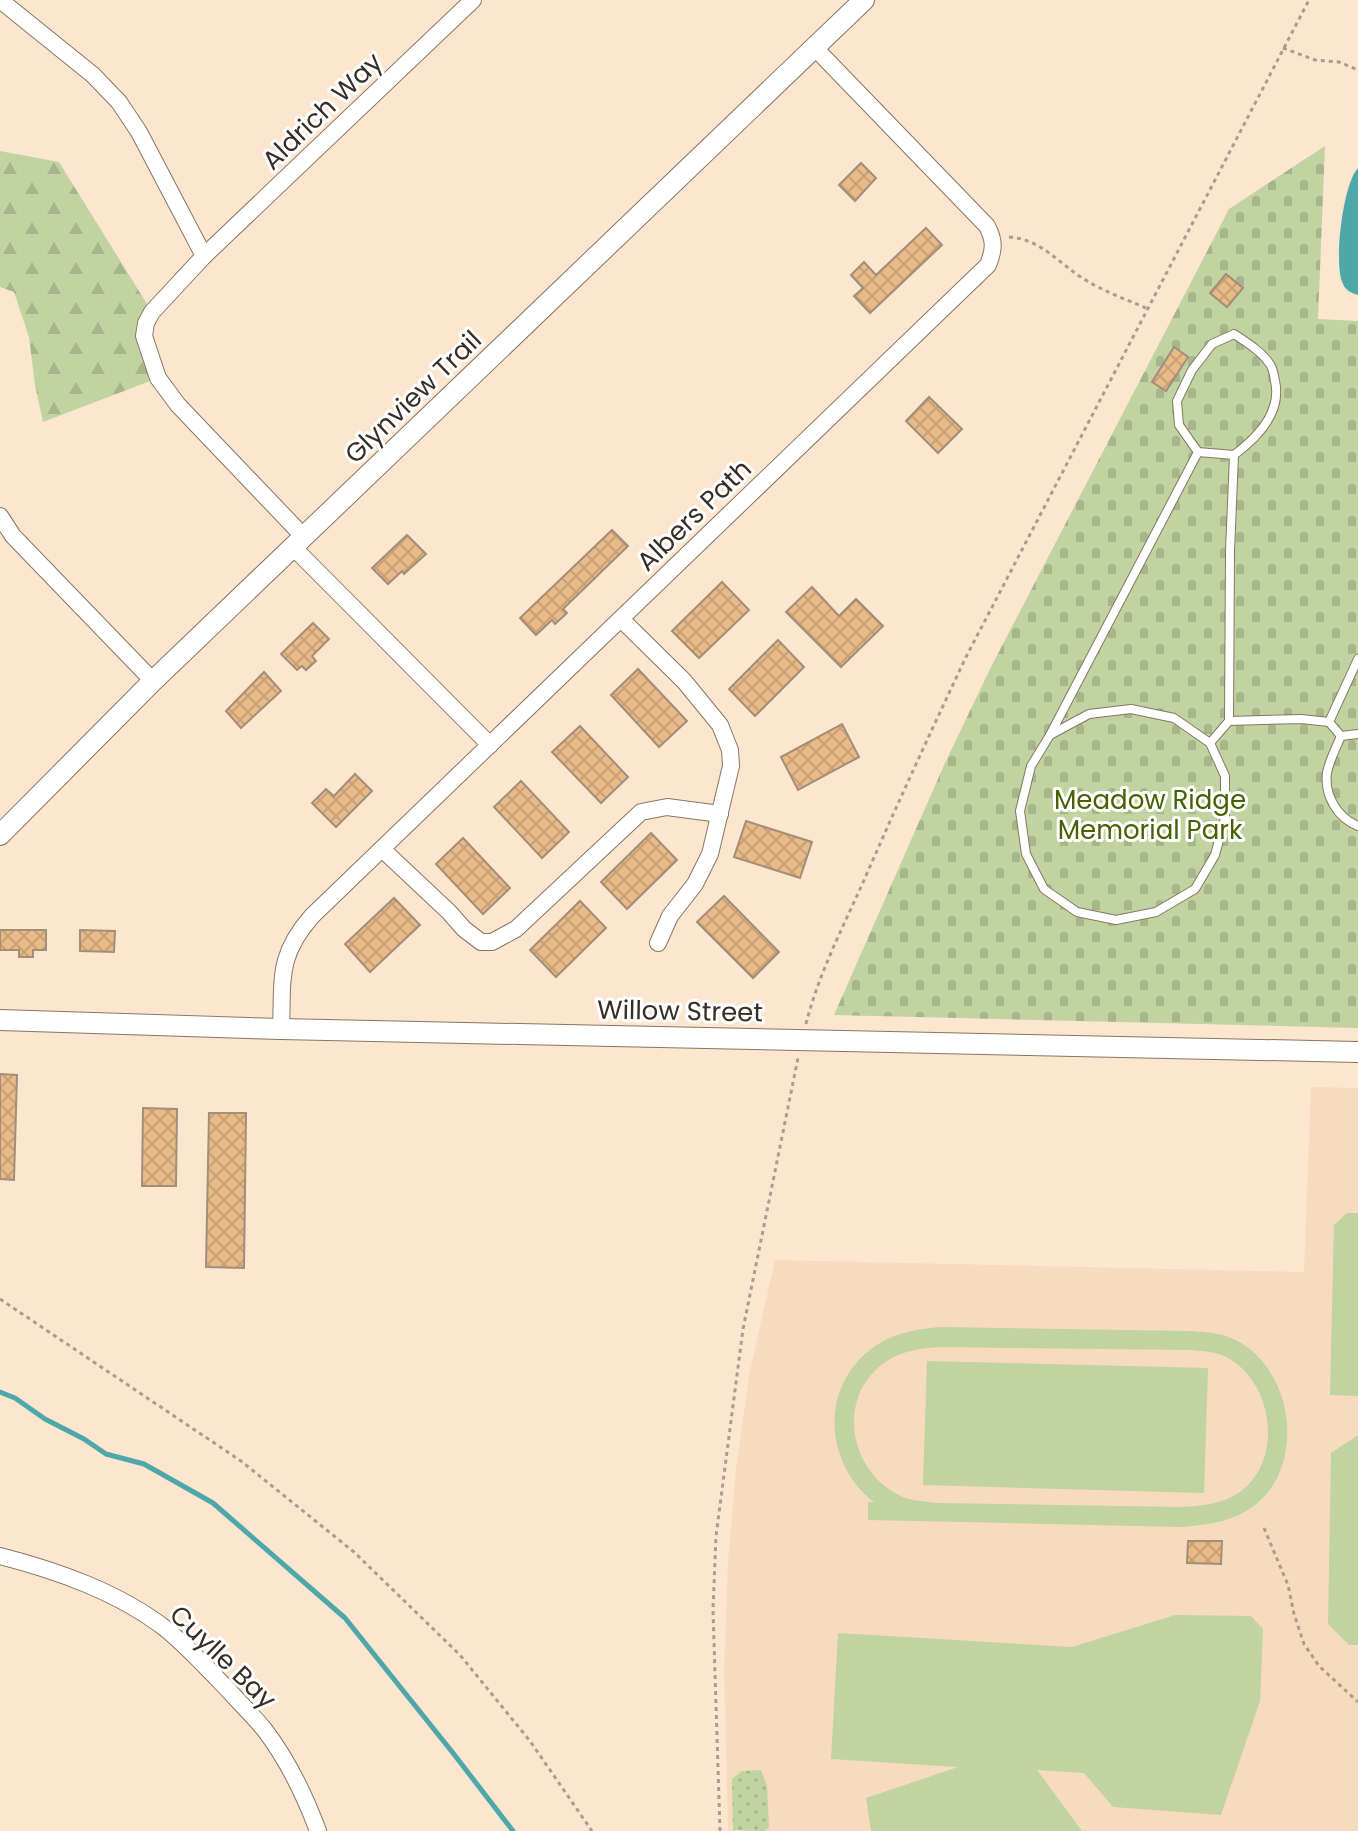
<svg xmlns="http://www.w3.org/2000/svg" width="1358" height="1831" viewBox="0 0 1358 1831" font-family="Poppins,sans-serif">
  <defs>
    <pattern id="grass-dots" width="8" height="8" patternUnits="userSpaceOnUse" patternTransform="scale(2)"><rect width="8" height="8" fill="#c0d3a1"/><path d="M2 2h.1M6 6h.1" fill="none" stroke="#a6b58a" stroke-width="1.8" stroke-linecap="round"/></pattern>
    <pattern id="forest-firs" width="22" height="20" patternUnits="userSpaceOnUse" patternTransform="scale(2)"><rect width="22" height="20" fill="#c0d3a1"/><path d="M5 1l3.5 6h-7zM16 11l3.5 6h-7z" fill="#a6b58a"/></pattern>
    <pattern id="cemetery-stones" width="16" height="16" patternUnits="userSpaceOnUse" patternTransform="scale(2)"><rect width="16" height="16" fill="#c0d3a1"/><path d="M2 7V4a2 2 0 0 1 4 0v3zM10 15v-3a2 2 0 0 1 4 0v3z" fill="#a6b58a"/></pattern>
    <pattern id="building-cross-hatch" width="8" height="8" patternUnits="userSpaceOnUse" patternTransform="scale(2)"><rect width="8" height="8" fill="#e8ba87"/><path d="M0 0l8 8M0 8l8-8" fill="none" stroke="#c8a074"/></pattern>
  </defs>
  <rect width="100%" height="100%" fill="#fce6cf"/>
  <path fill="#f6dbbe" d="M1311,1087L1358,1088V1831H728L724,1670L728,1562L736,1469L749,1376L775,1260L1304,1272Z"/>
  <path fill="url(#grass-dots)" d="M761,1770L767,1786L769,1827L765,1831L733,1830L732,1779L742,1771Z"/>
  <path fill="url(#forest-firs)" d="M0,151L59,162L152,312L146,323L158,378L43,422L35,385L29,337L14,292L0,287Z"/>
  <path fill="url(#cemetery-stones)" d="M1325,146L1318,319L1358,321V1028L834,1015L945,763L990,669L1229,209Z"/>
  <g fill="#c0d3a1" fill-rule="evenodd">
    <path d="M1347,1213H1358V1396L1330,1395L1334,1225Z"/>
    <path d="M940,1327L1188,1331C1203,1332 1217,1332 1231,1338C1294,1364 1309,1468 1251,1508C1231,1522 1206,1525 1181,1527L868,1520V1502H874C821,1461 820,1379 880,1343C898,1332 919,1329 940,1327ZM940,1347L1188,1350C1200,1351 1213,1351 1224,1356C1273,1379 1285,1459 1240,1492C1223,1504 1201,1506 1181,1507L936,1503C923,1501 910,1501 899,1495C845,1468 836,1389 892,1358C907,1350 924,1348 940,1347Z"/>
    <path d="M927,1361L1208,1368L1204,1493L923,1485Z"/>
    <path d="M1358,1435V1645H1349L1328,1624L1331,1453Z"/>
    <path d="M1175,1615L1251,1616L1263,1629L1260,1701L1221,1815L1113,1807L1084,1773L1037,1770L1082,1831H871L866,1798L958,1767L831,1759L838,1633L1072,1647Z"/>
  </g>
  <path fill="#4ea8aa" d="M1358,168V295C1352,293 1346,291 1343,284C1333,265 1343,183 1358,168Z"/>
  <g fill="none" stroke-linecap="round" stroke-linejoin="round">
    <path stroke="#4ea8aa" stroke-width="5" d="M0,1392L15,1398L45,1419L84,1439L106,1454L144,1464L213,1503L345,1618L453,1753L513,1831"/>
  </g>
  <g fill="url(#building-cross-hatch)" stroke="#a28e79" stroke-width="2">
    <path d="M861,163L876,178L855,201L839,185Z"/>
    <path d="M926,228L942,245L870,313L854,296L863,288L851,275L864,262L876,275Z"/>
    <path d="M1226,274L1243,288L1227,307L1210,293Z"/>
    <path d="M1174,347L1188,357L1166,391L1152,382Z"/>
    <path d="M929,397L962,429L938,453L906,421Z"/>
    <path d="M612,530L628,546L563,609L567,613L555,624L552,620L536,635L520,618Z"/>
    <path d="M407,535L426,554L404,574L402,571L388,584L372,568Z"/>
    <path d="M722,582L749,610L699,658L672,631Z"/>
    <path d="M812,587L839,616L856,599L883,626L841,667L786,612Z"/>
    <path d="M313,623L329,639L312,656L316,661L306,670L302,666L297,670L281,654Z"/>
    <path d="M778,640L804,667L755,716L729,689Z"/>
    <path d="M638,669L687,721L659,747L611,695Z"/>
    <path d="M264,672L281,691L241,728L226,711Z"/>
    <path d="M842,724L859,757L798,790L781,757Z"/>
    <path d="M580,726L628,777L601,803L552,752Z"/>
    <path d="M355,774L372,791L336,827L312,803L326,789L334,796Z"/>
    <path d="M521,781L569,832L542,858L494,807Z"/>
    <path d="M746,821L812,842L800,878L734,857Z"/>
    <path d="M651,833L677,860L627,909L601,882Z"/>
    <path d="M463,838L510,888L483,914L436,864Z"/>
    <path d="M724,896L779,952L753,978L697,922Z"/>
    <path d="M394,898L420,925L370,972L345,944Z"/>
    <path d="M580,901L606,928L556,977L530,950Z"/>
    <path d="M0,930H46V950H33V957H19V950H0Z"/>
    <path d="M80,930L115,931L114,952L80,951Z"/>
    <path d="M0,1074L17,1075L14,1180L0,1179Z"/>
    <path d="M143,1108L177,1109L176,1186H142Z"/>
    <path d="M209,1113H246L244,1268L206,1267Z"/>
    <path d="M1188,1541H1222L1221,1564L1187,1563Z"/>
  </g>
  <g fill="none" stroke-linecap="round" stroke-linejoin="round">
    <defs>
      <g id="service">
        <path d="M1229,721L1230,551L1234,455"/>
        <path d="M1358,734L1341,736C1336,748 1329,761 1327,773C1324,796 1338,818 1358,826"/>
        <path d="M1050,735L1198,452L1234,455C1257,438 1282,412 1275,381C1274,375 1273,367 1269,363C1261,351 1246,342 1234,334L1212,344L1192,370L1177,401L1179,425L1198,452"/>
        <path d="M1341,736L1329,722L1358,659"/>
        <path d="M1210,743L1225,776V818L1215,855L1195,889L1156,912L1116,920L1077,912L1044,889L1026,854L1020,811L1031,766L1050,735L1089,714L1131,709L1174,718L1210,743L1229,721L1301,719L1329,722"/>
      </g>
      <g id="minor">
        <path d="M0,0L93,75L119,102L139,132L204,256"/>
        <path d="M0,516L13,536L153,681"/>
        <path d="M304,537L178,405L158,378L144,336L146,323L152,312L204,256L473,0"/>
        <path d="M294,548L490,745"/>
        <path d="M621,619L684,681L720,725L730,750L731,766L710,854L695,884L670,916L658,943"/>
        <path d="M382,849L449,912L464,929L481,942H492L516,929L641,812L667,807L720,814"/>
        <path d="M281,1029C283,978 277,956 312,916L988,265C994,250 995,241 987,226L814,47"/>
        <path d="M0,1556C58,1571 118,1592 166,1629C189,1648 210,1671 231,1693C242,1705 254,1717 264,1729C287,1759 305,1796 318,1831"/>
      </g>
      <g id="tertiary">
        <path d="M0,835L153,681L864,0"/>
        <path d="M0,1020L281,1029L1358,1052"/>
      </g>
    </defs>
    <use href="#service" stroke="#897661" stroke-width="10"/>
    <use href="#minor" stroke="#897661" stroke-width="18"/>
    <use href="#tertiary" stroke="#897661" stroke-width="22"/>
    <g stroke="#ad9c8b" stroke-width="3" stroke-dasharray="4 4" stroke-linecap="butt">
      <path d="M1283,48L1315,60L1339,62L1358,70"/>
      <path d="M1009,237C1041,239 1058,263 1084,279C1103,291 1125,299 1146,308"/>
      <path d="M806,1024C818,976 841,931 861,887C895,809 930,733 966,657L1309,0"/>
      <path d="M0,1299L241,1461L354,1552L460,1655L530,1741L592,1831"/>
      <path d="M1264,1528L1288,1585L1294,1614L1304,1644L1319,1666L1358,1702"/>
      <path d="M720,1831L713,1610L716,1536L743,1329L798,1058"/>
    </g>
    <use href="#service" stroke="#fff" stroke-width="8"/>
    <use href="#minor" stroke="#fff" stroke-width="16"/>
    <use href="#tertiary" stroke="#fff" stroke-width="20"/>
  </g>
  <g text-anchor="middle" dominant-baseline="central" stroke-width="6" stroke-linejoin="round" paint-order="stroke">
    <g font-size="26" fill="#362e25" stroke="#fff">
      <text transform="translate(322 111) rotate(-44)">Aldrich Way</text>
      <text transform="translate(413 397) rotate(-44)">Glynview Trail</text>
      <text transform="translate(694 515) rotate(-44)">Albers Path</text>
      <text transform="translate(680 1011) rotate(1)">Willow Street</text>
      <text transform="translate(223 1657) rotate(44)">Cuylle Bay</text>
    </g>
    <g font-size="26" fill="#486100" stroke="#fff">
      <text x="1150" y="800">Meadow Ridge<tspan x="1150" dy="30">Memorial Park</tspan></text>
    </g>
  </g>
</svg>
